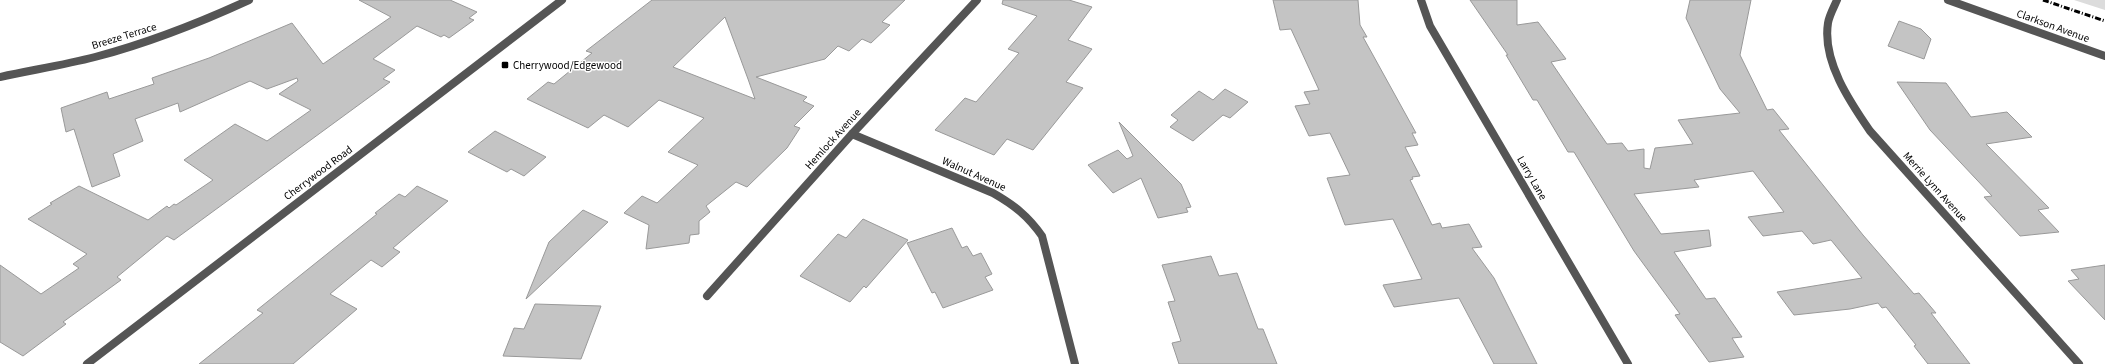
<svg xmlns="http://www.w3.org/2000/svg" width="2105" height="364" viewBox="0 0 2105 364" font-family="'Source Sans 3',sans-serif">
  <rect width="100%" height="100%" fill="#fff"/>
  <path fill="#dcdcdc" d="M2074,0H2105V10Z"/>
  <g fill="#c4c4c4" stroke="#999" fill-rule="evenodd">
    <path d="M359,0H450L477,12L469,18L474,20L449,38L444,35L441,37L417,26L373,59L395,70L383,79L390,82L174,240L167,236L117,277L121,280L63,322L66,324L23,356L0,342V265L41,294L79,268L73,264L87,254L28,219L52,204L50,203L79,186L148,220L167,206L169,208L174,204L176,205L213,180L184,160L235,124L267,141L311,110L279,94L298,81L297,78L267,89L250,81L180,112L178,103L135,119L143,141L113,154L120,176L92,187L74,129L66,132L61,108L107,92L109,99L154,84L152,78L209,58L292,23L323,64L391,17Z"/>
    <path d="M652,0H905L882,22L890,25L871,43L862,39L849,51L838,46L825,59L756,77L807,97L803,101L814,106L794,126L800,128L787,148L747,187L736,182L706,206L710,212L699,221V234L690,235L689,243L646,249L649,225L624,213L642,196L657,203L698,165L668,152L704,118L659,100L628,127L604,115L588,128L527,99L548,82L554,84L592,53L586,51ZM725,17L748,79L755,99L673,67Z"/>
    <path d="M1003,0H1069L1092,7L1068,40L1092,49L1066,82L1083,88L1033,150L1007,139L994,155L935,130L965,98L976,102L1019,53L1008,49L1037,16L1002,4Z"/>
    <path d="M1273,0H1358L1360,25L1367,37H1363L1416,133H1412L1418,145L1405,147L1420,176L1412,177L1413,179L1410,180L1432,225L1440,223L1442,228L1469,224L1482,247L1472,248L1494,278L1537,364H1494L1459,298L1394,307L1383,285L1422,279L1393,219L1345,225L1327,178L1350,175L1330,133L1309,136L1295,106L1310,104L1304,92L1319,90L1291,29L1280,30Z"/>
    <path d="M1470,0H1517V25L1538,22L1566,59L1551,62L1607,144L1622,143L1628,151L1644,149V168L1650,169L1655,148L1693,144L1678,120L1740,113L1720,89L1686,18L1690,0H1751L1740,55L1767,110L1773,109L1789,129L1779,130L1863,235L1914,294L1919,293L1936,313H1931L1970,364H1928L1914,346L1916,345L1886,307L1882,308L1878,303L1850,309L1794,315L1777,292L1862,278L1831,240L1813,244L1802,231L1763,236L1748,217L1784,212L1753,171L1694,180L1699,187L1634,194L1661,234L1709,230L1711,246L1674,252L1706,299L1715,298L1742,337L1732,338L1744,357L1709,362L1675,315L1680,314L1634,251L1574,152H1568L1537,100H1533L1506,55H1508Z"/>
    <path d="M1899,21L1921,29L1931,39L1924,59L1888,46Z"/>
    <path d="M1897,82L1946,83L1971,117L2007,112L2032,137L1986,144L2049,208L2038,210L2059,232L2020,236L1984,197L1992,196L1930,130Z"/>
    <path d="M1225,89L1248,102L1230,118L1223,115L1193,141L1170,127L1178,120L1171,115L1199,91L1213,100Z"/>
    <path d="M1119,122L1181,184L1191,207L1186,208L1188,212L1158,218L1141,178L1113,193L1088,165L1118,150L1127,159L1133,156Z"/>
    <path d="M495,131L546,157L524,176L511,169L507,172L468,152Z"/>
    <path d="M417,186L448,201L393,248L400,252L382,267L371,260L330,294L357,309L293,364H199L263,313L257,310L377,214L375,213L399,194L405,197Z"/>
    <path d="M583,210L608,222L526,299L549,242Z"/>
    <path d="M863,219L908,240L866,288L864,286L850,302L800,276L838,234L846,238Z"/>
    <path d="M952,228L962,248L967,246L973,256L981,253L992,274L985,277L993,290L943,308L935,292L932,293L907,243Z"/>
    <path d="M1211,256L1219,276L1237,273L1258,329H1263L1277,364H1179L1172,343L1181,341L1168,302L1175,301L1162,265Z"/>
    <path d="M2105,265V320L2068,281L2079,279L2071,270Z"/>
    <path d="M535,304L601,306L581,359L503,356L514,328L524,329Z"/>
  </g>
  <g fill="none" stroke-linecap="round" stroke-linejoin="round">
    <g stroke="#555" stroke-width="8">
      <path d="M1421,0L1430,26L1628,364"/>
      <path d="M1837,0C1834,7 1829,16 1828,23C1822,61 1850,102 1870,131L2079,364"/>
      <path d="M1948,0L2105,56"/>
      <path d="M0,77C32,70 64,65 95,57C148,43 199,23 249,0"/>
      <path d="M852,134L993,193C1014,205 1028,216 1042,236L1075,364"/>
      <path d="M707,296L852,134L977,0"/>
    </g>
    <path stroke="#555" stroke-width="8" d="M87,364L562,0"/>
    <path stroke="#000" stroke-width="3" stroke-dasharray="6 2 1 2" stroke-linecap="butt" d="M2043,0L2105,21"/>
  </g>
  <rect fill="#000" stroke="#fff" stroke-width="1.5" x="501" y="61" width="8" height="8" rx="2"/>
  <g text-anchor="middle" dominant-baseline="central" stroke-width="3" stroke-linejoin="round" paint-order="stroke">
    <g font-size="11" fill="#000" stroke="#fff">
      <text transform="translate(2053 26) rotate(20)">Clarkson Avenue</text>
      <text transform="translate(124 36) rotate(-17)">Breeze Terrace</text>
      <text transform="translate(833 139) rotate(-48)">Hemlock Avenue</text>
      <text transform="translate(318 173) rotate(-37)">Cherrywood Road</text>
      <text transform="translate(974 174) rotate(24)">Walnut Avenue</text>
      <text transform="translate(1532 178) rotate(60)">Larry Lane</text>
      <text transform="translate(1935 187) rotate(48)">Merrie Lynn Avenue</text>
    </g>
    <g font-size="11" fill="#000" stroke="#fff" text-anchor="start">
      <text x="513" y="65">Cherrywood/Edgewood</text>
    </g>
  </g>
</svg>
